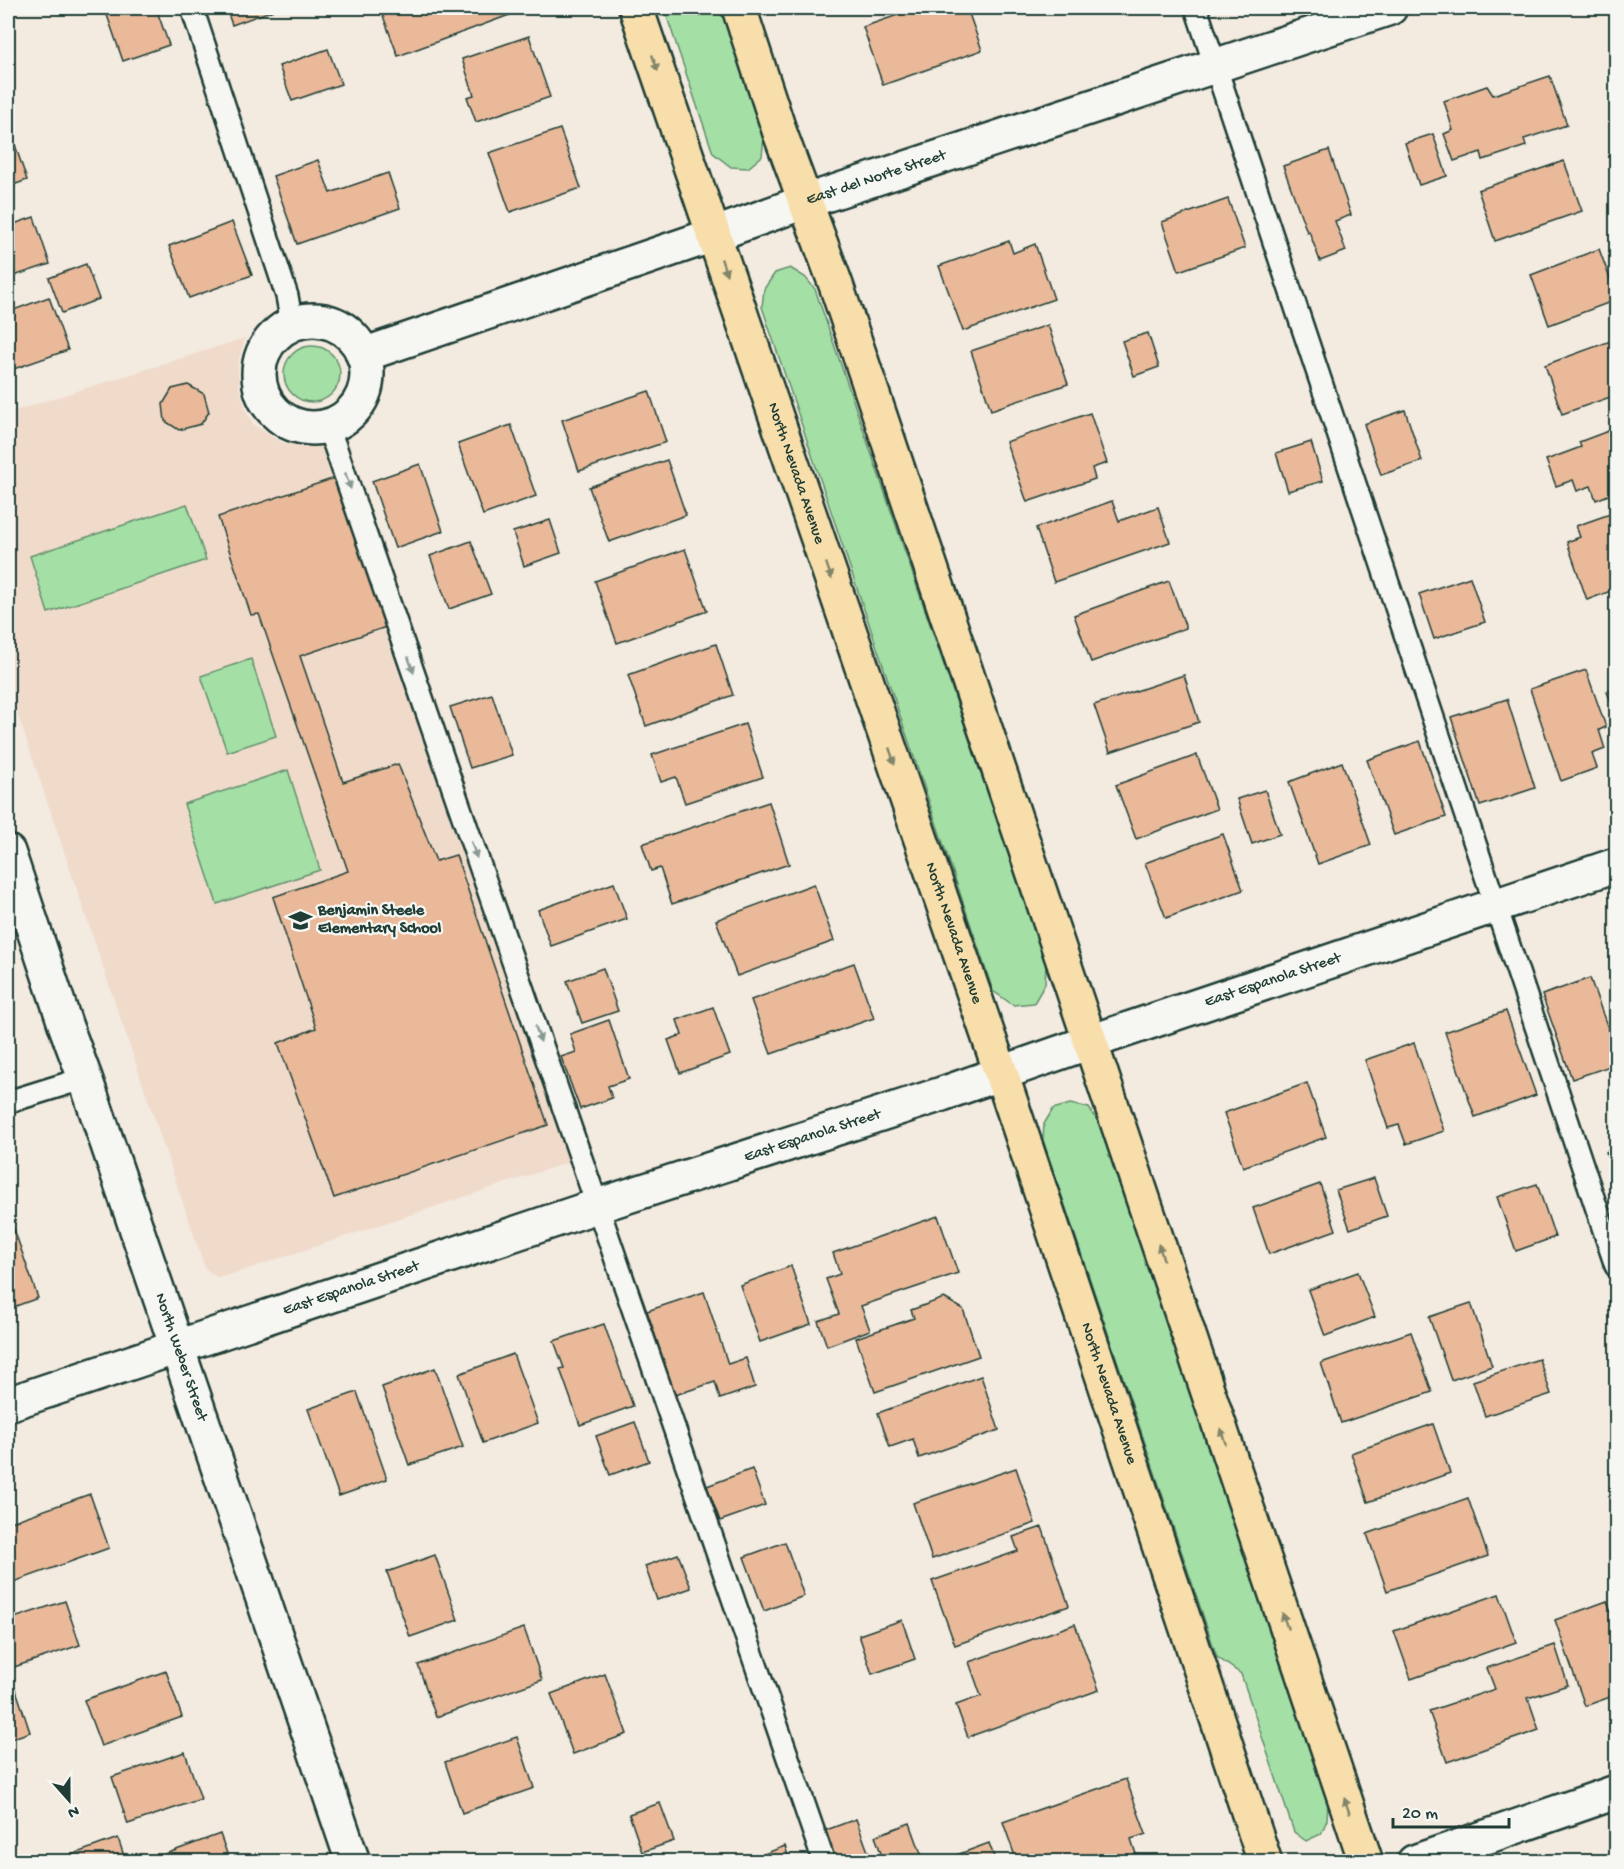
<svg xmlns="http://www.w3.org/2000/svg" width="1624" height="1869" viewBox="0 0 1624 1869" font-family="'Gochi Hand',sans-serif">
  <rect width="100%" height="100%" fill="#f3eae0"/>
  <filter id="ink" filterUnits="userSpaceOnUse"><feTurbulence type="fractalNoise" baseFrequency=".0167" numOctaves="2"/><feDisplacementMap in="SourceGraphic" scale="12" xChannelSelector="R" yChannelSelector="G"/><feConvolveMatrix kernelMatrix="1 2 1 2 8 2 1 2 1" color-interpolation-filters="sRGB"/></filter>
  <g filter="url(#ink)">
    <path fill="#f0dbcb" d="M245,338L238,363L239,388L247,413L254,425L281,442L293,445L310,446L346,436L593,1154L230,1275L216,1277L205,1268L8,686V413Z"/>
    <g fill="#a4dfa5" stroke="#628e6c" stroke-width="1.5">
      <path d="M664,8H721L764,137L762,156L748,168L731,167L713,153Z"/>
      <path d="M790,268L805,277L815,289L1046,963L1045,984L1034,1003L1013,1005L993,991L762,307L764,289L775,273Z"/>
      <circle cx="312" cy="374" r="28"/>
      <path d="M187,504L206,560L48,613L30,556Z"/>
      <path d="M251,659L276,736L227,752L201,676Z"/>
      <path d="M288,770L320,870L217,904L184,804Z"/>
      <path d="M1070,1104L1089,1108L1099,1123L1328,1799L1327,1820L1321,1834L1306,1841L1294,1832L1241,1674L1217,1657L1043,1140L1044,1124L1053,1109Z"/>
    </g>
    <g fill="#e9b99a" stroke="#1f3d34" stroke-width="1.5">
      <path d="M130,8H156L169,45L123,61L107,15Z"/>
      <path d="M226,8H279L232,25Z"/>
      <path d="M380,8H509L512,14L398,56Z"/>
      <path d="M918,8H967L982,50L883,85L863,27Z"/>
      <path d="M529,36L550,97L476,122L467,97L474,95L462,59Z"/>
      <path d="M328,49L341,84L292,101L279,66Z"/>
      <path d="M1550,76L1567,125L1524,139L1526,146L1483,160L1481,152L1454,161L1444,134L1453,130L1444,101L1487,86L1493,95Z"/>
      <path d="M560,129L581,188L510,212L489,153Z"/>
      <path d="M11,133L27,180L8,187V135Z"/>
      <path d="M1433,134L1447,176L1419,185L1405,143Z"/>
      <path d="M1329,150L1351,215L1335,221L1346,251L1320,261L1309,231L1307,232L1283,166Z"/>
      <path d="M318,160L330,193L388,173L400,208L297,244L273,176Z"/>
      <path d="M1564,161L1582,211L1495,241L1478,190Z"/>
      <path d="M1228,199L1245,248L1179,271L1162,222Z"/>
      <path d="M34,217L50,264L8,278V226Z"/>
      <path d="M232,222L252,275L189,298L169,246Z"/>
      <path d="M1009,241L1013,253L1035,244L1054,299L963,331L939,266Z"/>
      <path d="M1599,249L1616,295V300L1549,325L1531,275Z"/>
      <path d="M86,264L99,299L62,313L49,278Z"/>
      <path d="M49,297L68,350L8,371V312Z"/>
      <path d="M1048,325L1068,384L991,410L971,351Z"/>
      <path d="M1148,333L1159,367L1134,376L1122,341Z"/>
      <path d="M1616,339V395L1562,414L1545,365Z"/>
      <path d="M188,385L204,394L209,412L201,424L179,430L165,421L163,404L172,389Z"/>
      <path d="M649,391L666,442L579,471L562,420Z"/>
      <path d="M1405,410L1422,461L1381,475L1364,424Z"/>
      <path d="M1090,413L1107,463L1092,468L1095,479L1027,502L1006,442Z"/>
      <path d="M511,425L536,496L483,515L458,444Z"/>
      <path d="M1616,428V492L1596,500L1591,486L1577,491L1573,480L1556,486L1546,460L1581,447L1579,442Z"/>
      <path d="M1311,442L1323,481L1288,491L1276,453Z"/>
      <path d="M667,460L686,515L609,542L589,487Z"/>
      <path d="M420,464L443,531L395,548L372,481Z"/>
      <path d="M338,477L389,626L300,656L343,782L398,764L436,861L456,855L548,1125L334,1198L278,1043L316,1028L273,897L348,871L259,614L251,615L218,517Z"/>
      <path d="M1112,501L1119,521L1158,507L1170,542L1054,582L1036,528Z"/>
      <path d="M1613,513L1616,521V589L1587,600L1567,542L1580,537L1576,526Z"/>
      <path d="M550,520L561,553L524,566L513,532Z"/>
      <path d="M471,541L491,594L449,609L430,556Z"/>
      <path d="M685,549L707,611L617,643L595,581Z"/>
      <path d="M1470,577L1485,622L1434,639L1419,594Z"/>
      <path d="M1169,581L1186,628L1091,662L1074,615Z"/>
      <path d="M716,644L733,695L646,726L628,675Z"/>
      <path d="M1586,670L1606,727L1599,730L1605,749L1592,754L1597,768L1561,781L1530,689Z"/>
      <path d="M1184,675L1199,722L1110,752L1094,705Z"/>
      <path d="M1616,688V714L1607,692Z"/>
      <path d="M492,694L512,755L470,768L450,707Z"/>
      <path d="M1507,699L1535,788L1480,806L1451,717Z"/>
      <path d="M745,724L763,777L685,803L676,777L661,782L652,755Z"/>
      <path d="M1420,741L1446,817L1394,835L1367,760Z"/>
      <path d="M1197,755L1217,809L1136,839L1116,785Z"/>
      <path d="M1342,762L1371,845L1318,864L1289,782Z"/>
      <path d="M1265,790L1280,834L1252,844L1237,799Z"/>
      <path d="M769,802L789,864L672,904L660,868L651,871L642,844Z"/>
      <path d="M1223,834L1243,890L1166,918L1145,863Z"/>
      <path d="M614,883L627,919L551,946L538,910Z"/>
      <path d="M814,884L834,941L737,976L716,920Z"/>
      <path d="M854,963L874,1018L771,1054L751,1000Z"/>
      <path d="M603,968L618,1011L582,1023L567,981Z"/>
      <path d="M1590,978L1616,1051V1064L1572,1079L1542,995Z"/>
      <path d="M713,1007L730,1055L680,1073L668,1040L682,1035L677,1020Z"/>
      <path d="M1506,1011L1536,1095L1475,1117L1445,1032Z"/>
      <path d="M609,1020L629,1079L608,1086L612,1098L580,1109L561,1057L576,1052L570,1034Z"/>
      <path d="M1414,1043L1444,1131L1406,1144L1399,1125L1388,1128L1365,1060Z"/>
      <path d="M1307,1083L1326,1137L1243,1167L1224,1113Z"/>
      <path d="M1616,1148V1179L1615,1180L1606,1152Z"/>
      <path d="M1374,1178L1387,1216L1350,1229L1336,1190Z"/>
      <path d="M1320,1184L1336,1230L1269,1254L1253,1208Z"/>
      <path d="M1537,1184L1555,1237L1516,1251L1497,1197Z"/>
      <path d="M8,1212L38,1298L8,1309Z"/>
      <path d="M938,1216L958,1273L861,1306L870,1330L827,1346L818,1321L839,1314L826,1279L840,1274L833,1253Z"/>
      <path d="M791,1266L811,1324L760,1342L740,1285Z"/>
      <path d="M1358,1272L1375,1317L1325,1336L1308,1290Z"/>
      <path d="M704,1292L728,1364L746,1358L755,1387L720,1399L715,1382L675,1395L647,1311Z"/>
      <path d="M944,1298L963,1309L979,1356L875,1392L856,1338L914,1318L911,1310Z"/>
      <path d="M1471,1303L1492,1366L1451,1380L1429,1317Z"/>
      <path d="M604,1324L633,1406L580,1425L560,1369L564,1368L554,1341Z"/>
      <path d="M1411,1332L1432,1392L1341,1423L1321,1363Z"/>
      <path d="M513,1354L538,1423L483,1443L459,1374Z"/>
      <path d="M1539,1359L1551,1394L1485,1416L1473,1381Z"/>
      <path d="M435,1368L463,1447L409,1465L382,1387Z"/>
      <path d="M981,1376L999,1430L919,1458L913,1439L890,1447L878,1413Z"/>
      <path d="M357,1392L387,1479L339,1496L308,1409Z"/>
      <path d="M635,1422L649,1461L610,1475L596,1436Z"/>
      <path d="M1433,1424L1450,1473L1368,1502L1351,1453Z"/>
      <path d="M1016,1468L1035,1523L932,1559L913,1503Z"/>
      <path d="M752,1469L765,1505L720,1521L707,1486Z"/>
      <path d="M90,1494L109,1548L8,1584V1523Z"/>
      <path d="M1468,1498L1488,1556L1387,1591L1367,1534Z"/>
      <path d="M1042,1527L1069,1606L955,1645L932,1581L1018,1551L1013,1537Z"/>
      <path d="M785,1542L804,1596L764,1611L744,1557Z"/>
      <path d="M678,1554L691,1588L657,1600L645,1566Z"/>
      <path d="M435,1555L458,1620L410,1637L387,1572Z"/>
      <path d="M1499,1594L1516,1642L1411,1679L1394,1631Z"/>
      <path d="M65,1601L80,1645L11,1668L8,1658V1620Z"/>
      <path d="M1607,1601L1616,1627V1695L1585,1706L1555,1620Z"/>
      <path d="M902,1620L915,1659L872,1674L859,1635Z"/>
      <path d="M1075,1624L1099,1690L968,1737L956,1705L981,1696L969,1662Z"/>
      <path d="M524,1628L542,1680L436,1717L418,1665Z"/>
      <path d="M1555,1645L1568,1685L1528,1698L1539,1730L1447,1762L1429,1711L1495,1689L1487,1668Z"/>
      <path d="M166,1671L182,1717L101,1746L84,1700Z"/>
      <path d="M605,1674L627,1734L573,1754L551,1694Z"/>
      <path d="M16,1690L30,1732L8,1740V1693Z"/>
      <path d="M517,1737L534,1788L462,1813L445,1762Z"/>
      <path d="M185,1752L201,1799L128,1824L112,1777Z"/>
      <path d="M1126,1779L1146,1834L1131,1839L1137,1857L1124,1862H1017L1003,1822Z"/>
      <path d="M660,1803L674,1841L642,1852L629,1814Z"/>
      <path d="M856,1819L870,1857L855,1862H832L821,1832Z"/>
      <path d="M910,1823L924,1862H884L875,1836Z"/>
      <path d="M220,1834L230,1862H162L160,1856Z"/>
      <path d="M118,1838L126,1862H52Z"/>
      <path d="M989,1843L996,1862H956L954,1856Z"/>
      <path d="M785,1846L790,1862H743Z"/>
    </g>
    <g fill="none" stroke-linecap="round" stroke-linejoin="round">
      <defs>
        <g id="service">
          <path d="M192,8L287,296L292,324"/>
          <path d="M1196,8L1616,1266"/>
          <path d="M327,426L335,446L824,1862"/>
          <path d="M8,1102L85,1078"/>
        </g>
        <g id="minor">
          <circle cx="313" cy="374" r="54"/>
          <path id="s1" d="M363,355L713,235L807,201L1390,8"/>
          <path id="s2" d="M8,1404L597,1206L942,1094L1090,1042L1616,865"/>
        </g>
        <g id="tertiary">
          <path id="s3" d="M8,852L66,1027L85,1078L353,1862"/>
        </g>
        <path id="secondary" d="M1414,1862L1616,1792"/>
        <g id="primary">
          <path id="s4" d="M636,8L1001,1073L1265,1862"/>
          <path d="M739,8L780,133L836,285L1366,1862"/>
        </g>
      </defs>
      <use href="#service" stroke="#1f3d34" stroke-width="26"/>
      <use href="#minor" stroke="#1f3d34" stroke-width="38"/>
      <use href="#tertiary" stroke="#1f3d34" stroke-width="38"/>
      <use href="#secondary" stroke="#1f3d34" stroke-width="38"/>
      <use href="#primary" stroke="#1f3d34" stroke-width="38"/>
      <use href="#service" stroke="#f6f6f2" stroke-width="21"/>
      <use href="#minor" stroke="#f6f6f2" stroke-width="33"/>
      <use href="#tertiary" stroke="#f6f6f2" stroke-width="33"/>
      <use href="#secondary" stroke="#f6f6f2" stroke-width="33"/>
      <use href="#primary" stroke="#f8deab" stroke-width="33"/>
    </g>
    <defs><path id="oneway-solid" d="M-6-.8H1V-3.2L6.5 0L1 3.2V.8H-6Z" transform="scale(1.5)"/></defs>
    <g fill="#81856a">
      <use href="#oneway-solid" transform="translate(655 63) rotate(71)"/>
      <use href="#oneway-solid" transform="translate(724 267) rotate(71)"/>
      <use href="#oneway-solid" transform="translate(829 571) rotate(71)"/>
      <use href="#oneway-solid" transform="translate(892 756) rotate(71)"/>
      <use href="#oneway-solid" transform="translate(1161 1252) rotate(-109)"/>
      <use href="#oneway-solid" transform="translate(1223 1436) rotate(-109)"/>
      <use href="#oneway-solid" transform="translate(1285 1621) rotate(-109)"/>
      <use href="#oneway-solid" transform="translate(1347 1806) rotate(-109)"/>
    </g>
    <g fill="#8a9a93">
      <use href="#oneway-solid" transform="translate(348 481) rotate(71)"/>
      <use href="#oneway-solid" transform="translate(411 665) rotate(71)"/>
      <use href="#oneway-solid" transform="translate(474 850) rotate(71)"/>
      <use href="#oneway-solid" transform="translate(538 1034) rotate(71)"/>
    </g>
  </g>
  <defs>
    <symbol id="school-bare" viewBox="-9 -9 18 18"><path d="M0-5L7-2L0 1L-7-2ZM-4 1L0 2.5L4 1V4Q0 6-4 4Z" fill="#1f3d34" stroke="#f6f6f2" stroke-width="2.5" paint-order="stroke"/></symbol>
  </defs>
  <g fill-rule="evenodd">
    <use href="#school-bare" x="284" y="904" width="33" height="33"/>
  </g>
  <g text-anchor="middle" dominant-baseline="central" stroke-width="4.5" stroke-linejoin="round" paint-order="stroke">
    <g font-size="16" fill="#1f3d34" stroke="#f6f6f2">
      <text stroke="none"><textPath href="#s1" startOffset="543">East del Norte Street</textPath></text>
      <text stroke="none"><textPath href="#s4" startOffset="492">North Nevada Avenue</textPath></text>
      <text stroke="none"><textPath href="#s4" startOffset="978">North Nevada Avenue</textPath></text>
      <text stroke="none"><textPath href="#s2" startOffset="1334">East Espanola Street</textPath></text>
      <text stroke="none"><textPath href="#s2" startOffset="848">East Espanola Street</textPath></text>
      <text stroke="none"><textPath href="#s2" startOffset="362">East Espanola Street</textPath></text>
      <text stroke="none"><textPath href="#s3" startOffset="534">North Weber Street</textPath></text>
      <text stroke="none"><textPath href="#s4" startOffset="1464">North Nevada Avenue</textPath></text>
    </g>
    <g font-size="16" font-weight="bold" fill="#1f3d34" stroke="#f6f6f2" text-anchor="start">
      <text x="318" y="911">Benjamin Steele<tspan x="318" dy="18">Elementary School</tspan></text>
    </g>
  </g>
  <rect width="1624" height="1869" fill="none" stroke="#f6f6f2" stroke-width="30"/>
  <rect x="15" y="15" width="1594" height="1839" fill="none" stroke="#1f3d34" stroke-width="2" filter="url(#ink)"/>
  <g transform="translate(69 1800) rotate(159)" stroke="#f6f6f2" stroke-width="4.5" paint-order="stroke">
  <path d="M0-4.5L10 22L0 15L-10 22Z" fill="#1f3d34"/>
  <text y="-9" font-size="16" font-weight="bold" text-anchor="middle" fill="#1f3d34">N</text>
  </g>
  <path d="M1393 1818v9h116v-9" fill="none" stroke="#1f3d34" stroke-width="3"/>
  <text x="1402" y="1818" font-size="18" fill="#1f3d34" stroke="#f6f6f2" stroke-width="4.5" paint-order="stroke">20 m</text>
</svg>
